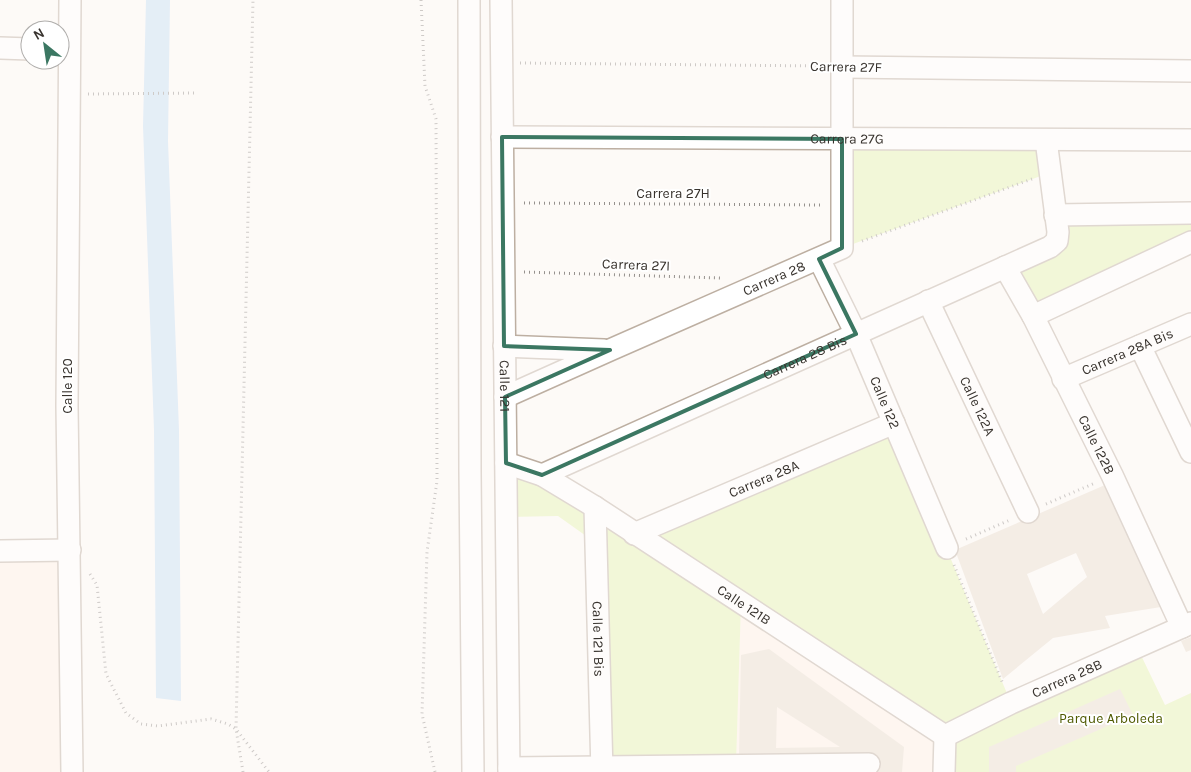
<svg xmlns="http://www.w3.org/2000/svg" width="1191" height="772" viewBox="0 0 1191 772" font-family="Karla,sans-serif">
  <rect width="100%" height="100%" fill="#fdfaf7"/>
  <g fill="#fef1e6">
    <path d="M70,550L72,772H0V551Z"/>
    <path d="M741,603L945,736L944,772H869L736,766Z"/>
  </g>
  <g fill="#e5f3b2">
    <path d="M842,139L1046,140L1049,173L842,248Z"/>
    <path d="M1191,213V242L1033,316L1005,267L1041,250L1055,215Z"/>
    <path d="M894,423L1011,703L1137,647L1165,705L1191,693V772H944L945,735L741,603L736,766L602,767L596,543L558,516L506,517V463L634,533Z"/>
  </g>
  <path fill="#c6dff4" d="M146,0H170L168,141L179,430L181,701L156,698L154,430L143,126Z"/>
  <g fill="#e9decf" fill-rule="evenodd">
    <path d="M1105,485L1161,607L1105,616L1110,628L1053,638L1003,679L955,550ZM1076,553L1087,577L1043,614L1027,574Z"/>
    <path d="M1191,637V650L1186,652L1181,641Z"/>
    <path d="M769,649L904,747L902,772H871L739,759L741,655ZM777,707L840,747L776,748Z"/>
    <path d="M1120,689L1133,715L1016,766V772H989V747Z"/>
  </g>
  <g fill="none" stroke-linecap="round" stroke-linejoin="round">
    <defs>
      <g id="minor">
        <path d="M70,0L67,406L72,772"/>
        <path d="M469,0L470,472L473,772"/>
        <path id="s1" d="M501,0L509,772"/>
        <path d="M0,48L30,49"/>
        <path d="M842,67L1191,71"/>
        <path id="s2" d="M502,137L1191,140"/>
        <path d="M1055,215L1191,213"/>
        <path id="s3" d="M819,259L856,334L947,548"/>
        <path id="s4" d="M1005,267L1033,316L1112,475L1182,627"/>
        <path id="s5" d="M928,301L1028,512"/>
        <path d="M1033,316L1191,242"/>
        <path d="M504,346L604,350"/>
        <path d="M1140,346L1191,452"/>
        <path id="s6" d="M1063,379L1191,324"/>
        <path id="s7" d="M505,397L610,350L842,248V0"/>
        <path id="s8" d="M506,463L542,475L595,507L945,736"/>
        <path id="s9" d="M542,475L1050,247L1057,241L1058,232L1046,140"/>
        <path id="s10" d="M595,507L602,772"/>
        <path id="s11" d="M634,534L894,423"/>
        <path d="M0,551L70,550"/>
        <path id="s12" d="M945,736L1011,703L1191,623"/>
        <path d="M509,768L869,764"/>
        <path d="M944,772L945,736"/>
      </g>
    </defs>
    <use href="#minor" stroke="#bdafa2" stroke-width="24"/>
    <g stroke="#95918d" stroke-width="3" stroke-dasharray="1 4" stroke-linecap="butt">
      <path d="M421,0L425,86L436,119L437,481L427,552L422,714L435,772"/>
      <path d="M520,63L822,66"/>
      <path d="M88,94L197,93"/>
      <path d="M524,203L822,205"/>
      <path d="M862,241L1032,179"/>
      <path d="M524,272L720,278"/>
      <path d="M1046,504L1095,483"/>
      <path d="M966,539L1010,520"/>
      <path d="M954,565L1003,684"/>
      <path d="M90,574L97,585L106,674L126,713L141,724L158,726L211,719L228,724L236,729L269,772"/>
      <path d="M243,772L236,729L253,0"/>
    </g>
    <use href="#minor" stroke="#fff" stroke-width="21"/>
  </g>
  <path d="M0 0H1191V772H0ZM502,137L842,139V248L819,259L856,334L542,475L506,463L505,397L610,350L504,346Z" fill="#fdfaf7" fill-opacity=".55" fill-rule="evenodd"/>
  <path fill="none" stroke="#3b7762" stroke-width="4" stroke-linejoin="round" d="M502,137L842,139V248L819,259L856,334L542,475L506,463L505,397L610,350L504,346Z"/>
  <g text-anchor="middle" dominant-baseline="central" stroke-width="4" stroke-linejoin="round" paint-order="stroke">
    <g font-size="14" fill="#38332e" stroke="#fff">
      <text transform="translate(846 67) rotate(1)">Carrera 27F</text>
      <text stroke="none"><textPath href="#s2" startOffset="345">Carrera 27G</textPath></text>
      <text x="673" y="193">Carrera 27H</text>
      <text transform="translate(636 265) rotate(2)">Carrera 27I</text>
      <text stroke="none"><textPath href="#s7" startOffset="294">Carrera 28</textPath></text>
      <text stroke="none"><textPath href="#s6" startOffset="70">Carrera 28A Bis</textPath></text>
      <text stroke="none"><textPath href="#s9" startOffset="288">Carrera 28 Bis</textPath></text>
      <text transform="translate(67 386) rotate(-90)">Calle 120</text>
      <text stroke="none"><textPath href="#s1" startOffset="386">Calle 121</textPath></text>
      <text stroke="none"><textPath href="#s3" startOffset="158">Calle 122</textPath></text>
      <text stroke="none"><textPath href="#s5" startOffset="116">Calle 122A</textPath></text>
      <text stroke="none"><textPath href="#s4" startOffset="200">Calle 122B</textPath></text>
      <text stroke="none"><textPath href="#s11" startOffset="141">Carrera 28A</textPath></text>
      <text stroke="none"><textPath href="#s8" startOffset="278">Calle 121B</textPath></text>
      <text stroke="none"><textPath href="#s10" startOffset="132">Calle 121 Bis</textPath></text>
      <text stroke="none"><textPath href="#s12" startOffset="135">Carrera 28B</textPath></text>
    </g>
    <g font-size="14" fill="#4f5a01" stroke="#fff">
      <text x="1111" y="718">Parque Arboleda</text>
    </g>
  </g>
  <g transform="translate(45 45) rotate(330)"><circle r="24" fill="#ffffff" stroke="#afadab"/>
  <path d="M0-4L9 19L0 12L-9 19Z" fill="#3b7762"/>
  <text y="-8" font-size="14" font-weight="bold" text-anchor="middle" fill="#38332e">N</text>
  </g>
</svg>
